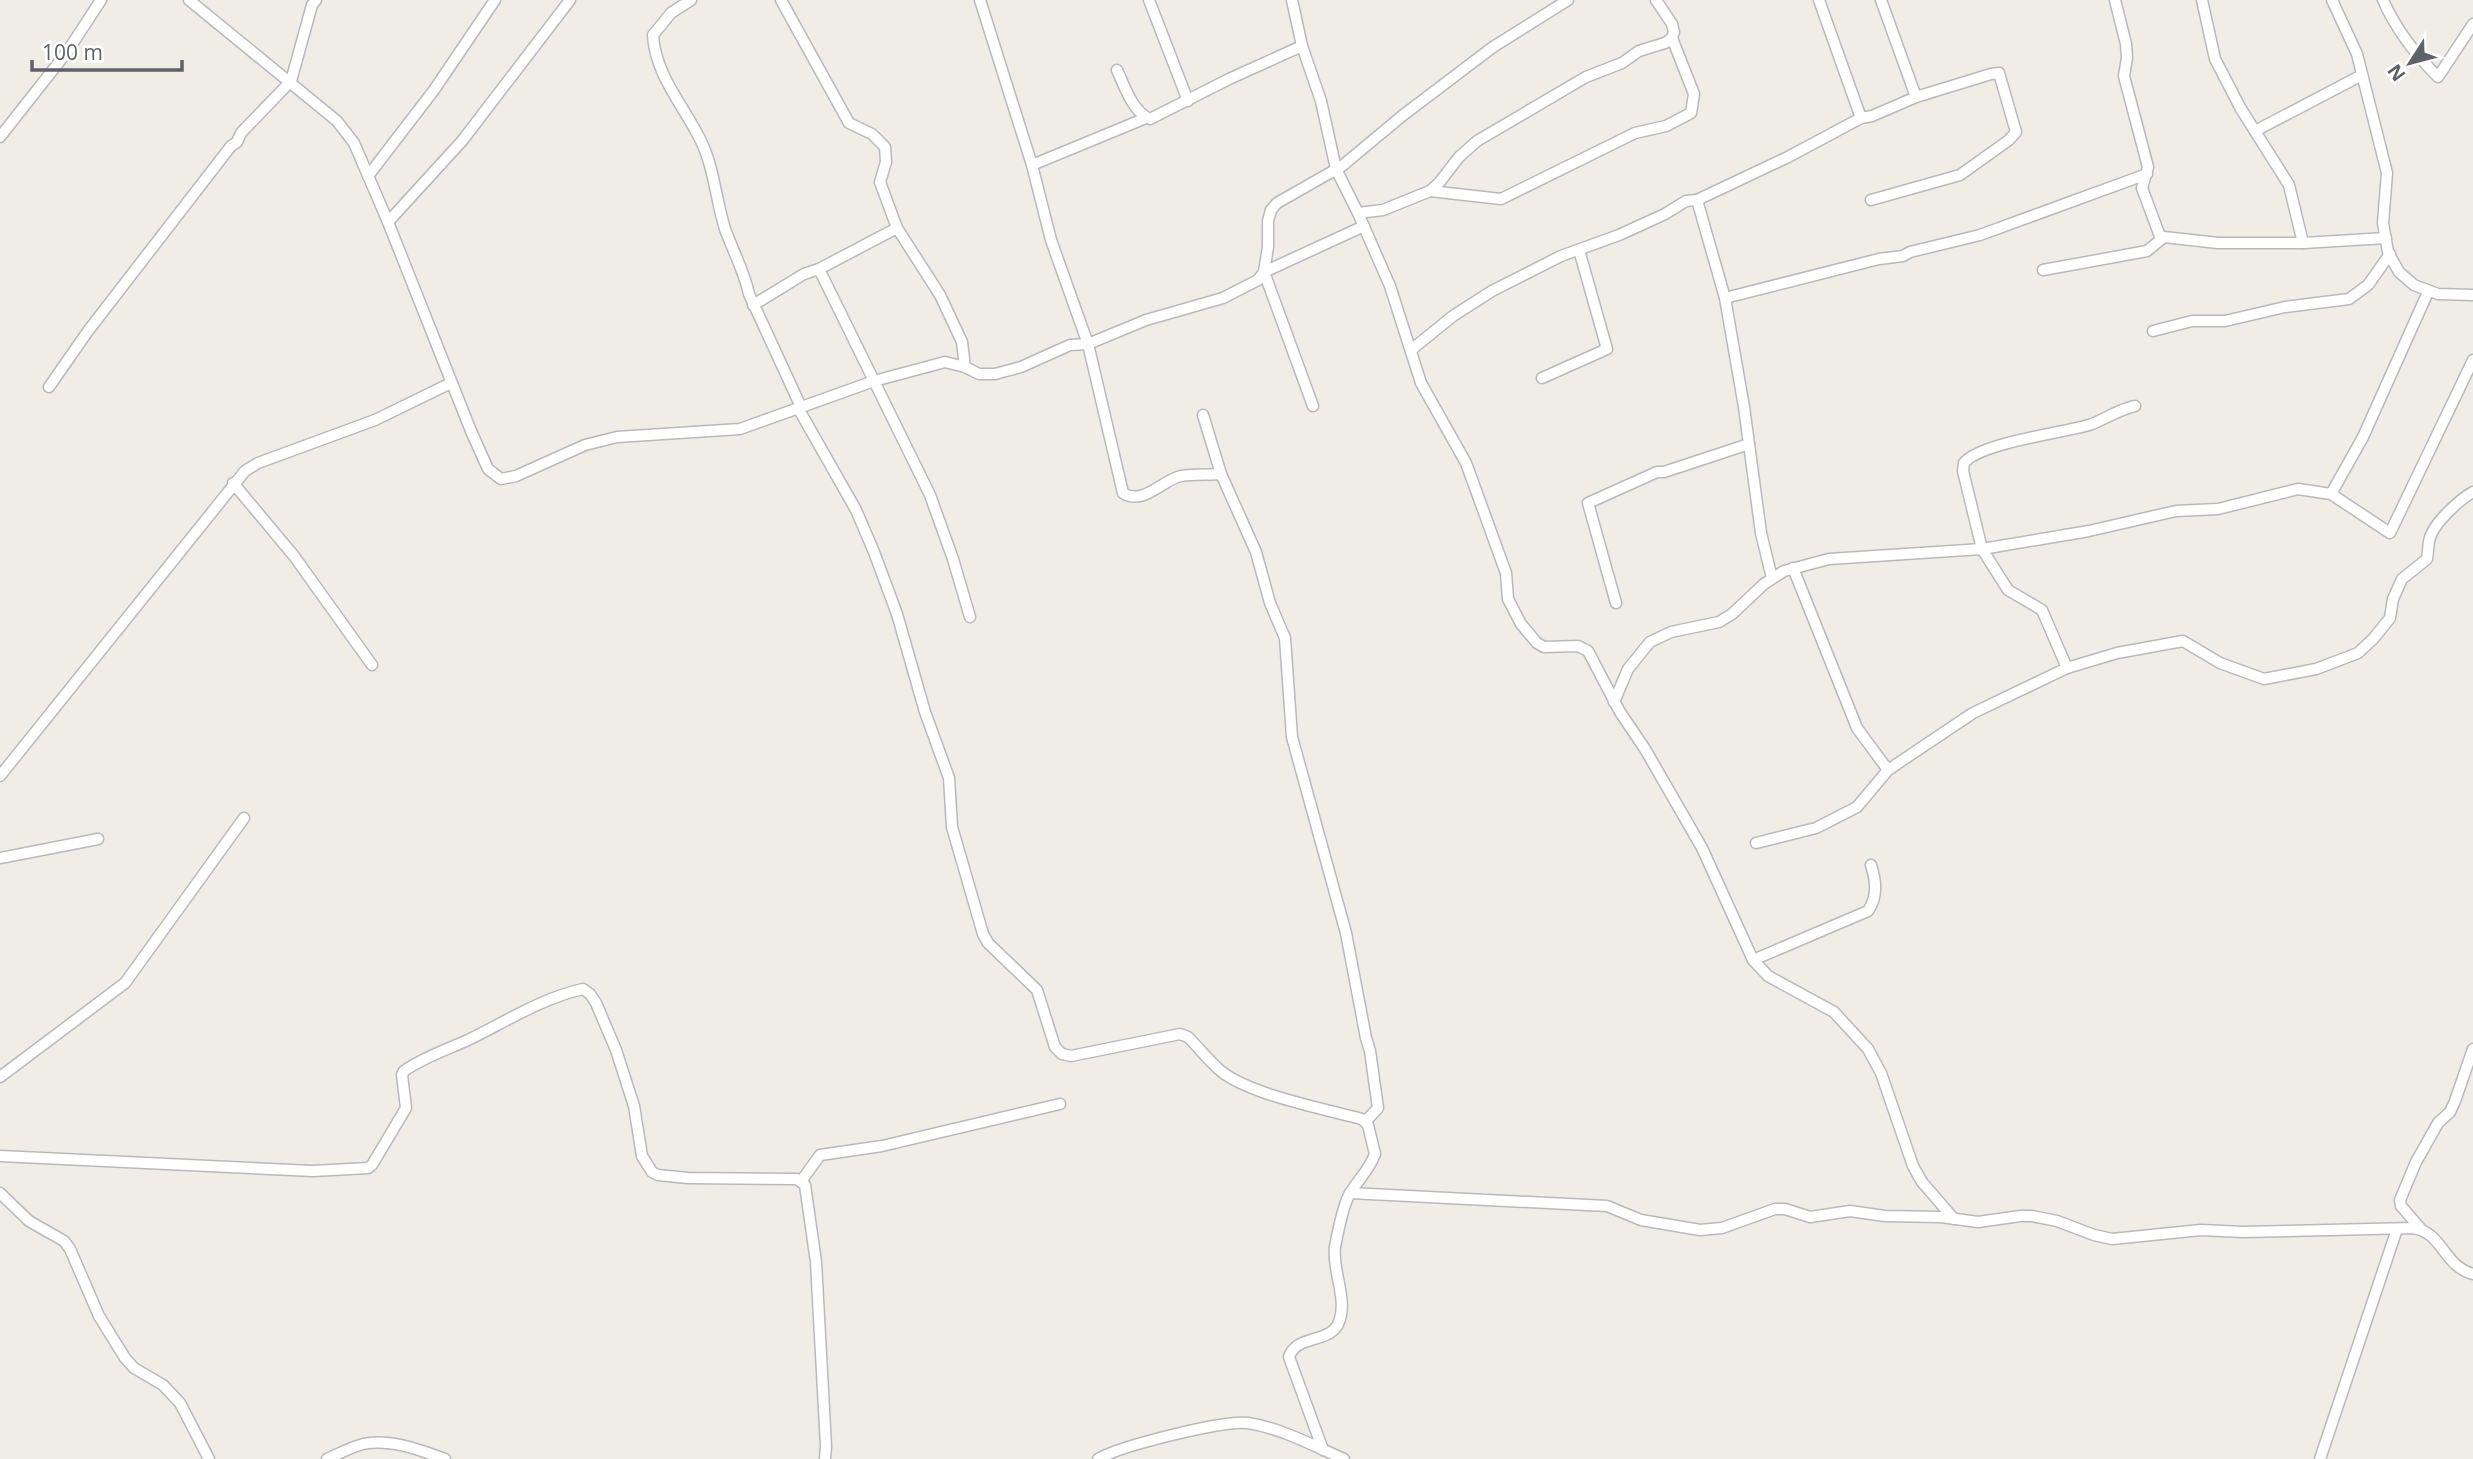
<svg xmlns="http://www.w3.org/2000/svg" width="2473" height="1459" viewBox="0 0 2473 1459" font-family="'Open Sans',sans-serif">
  <rect width="100%" height="100%" fill="#f0ede6"/>
  <g fill="none" stroke-linecap="round" stroke-linejoin="round">
    <defs>
      <g id="minor">
        <path d="M189,0L337,121L354,143L388,222L471,431L488,469L501,479L516,476L585,445L617,437L740,429L874,381L945,362L965,367L979,374H995L1021,367L1070,345L1088,344L1146,320L1223,298L1258,280L1264,272L1268,247V221L1271,210L1277,203L1342,166L1402,116L1493,47L1568,0"/>
        <path d="M691,0L671,13L653,35C655,75 684,106 701,141C714,168 716,200 725,229C733,251 744,271 749,294L801,407"/>
        <path d="M781,0L849,123L872,134L885,147L886,162L880,182L897,228L940,295L962,342L965,367"/>
        <path d="M980,0L1032,165L1051,240L1088,344L1123,493C1143,506 1162,480 1181,476C1193,474 1208,475 1221,474"/>
        <path d="M1149,0L1188,101"/>
        <path d="M1292,0L1302,46L1321,101L1336,169L1358,213L1390,286L1421,383L1466,463L1506,573L1508,599L1521,624L1537,643L1544,647L1578,646L1588,651L1620,712L1645,749L1702,848L1753,960L1768,976L1834,1012L1868,1049L1881,1073L1913,1166L1922,1182L1954,1219"/>
        <path d="M1819,0L1861,118"/>
        <path d="M1881,0L1916,97"/>
        <path d="M2115,0L2126,44L2127,58L2124,76L2148,167L2142,188L2161,239"/>
        <path d="M2202,0L2215,59L2241,109L2289,185L2303,243"/>
        <path d="M2332,0L2357,54L2387,173L2383,223L2388,252L2399,272L2414,285L2438,294L2473,295"/>
        <path d="M2383,0C2396,30 2415,54 2438,77L2473,24"/>
        <path d="M1117,70C1125,87 1132,111 1150,119L1229,79L1302,46"/>
        <path d="M2255,131L2362,75"/>
        <path d="M0,137L67,52L101,0"/>
        <path d="M1032,165L1146,118"/>
        <path d="M368,176L434,90L495,0"/>
        <path d="M1430,191L1501,199L1635,133L1666,126L1691,113L1694,94L1672,38"/>
        <path d="M1697,200L1725,298L1744,407L1761,533L1772,578"/>
        <path d="M1358,213L1383,210L1430,191L1439,183L1459,157L1477,141L1586,77L1622,63L1639,51L1665,43L1672,38L1674,32L1672,24L1656,0"/>
        <path d="M388,222L462,141L570,0"/>
        <path d="M819,269L930,495L953,559L970,617"/>
        <path d="M2043,270L2147,251L2164,237L2218,243H2303L2386,238"/>
        <path d="M1725,298L1879,259L1903,256L1910,252L1980,235L2147,174"/>
        <path d="M753,305L804,274L819,269L897,228"/>
        <path d="M2153,331L2192,321H2225L2285,307L2349,299L2368,285L2390,254"/>
        <path d="M1411,350L1453,316L1492,291L1561,256L1619,235L1665,214L1686,201L1697,200L1788,157L1861,118L1872,116L1916,97L1991,74L1999,73L2016,132L2009,140L1960,175L1871,200"/>
        <path d="M1542,378L1607,349L1579,250"/>
        <path d="M49,387L88,331L231,146L237,142L241,133L291,81L312,5L316,0"/>
        <path d="M1313,406L1264,272L1364,226"/>
        <path d="M798,408L856,510L874,552L897,614L925,712L949,778L952,827L983,934L988,943L1037,990L1055,1047L1062,1054L1071,1056L1180,1034L1188,1037C1199,1048 1210,1062 1222,1072C1252,1095 1324,1109 1362,1119L1368,1125L1375,1154C1370,1169 1357,1181 1349,1195C1342,1209 1338,1231 1335,1247C1332,1271 1348,1299 1339,1322C1331,1344 1296,1334 1289,1357L1323,1450"/>
        <path d="M1203,415L1221,474L1256,552L1270,603L1285,638L1292,737L1346,933L1366,1038L1370,1051L1378,1108L1366,1121"/>
        <path d="M233,483L294,556L372,665"/>
        <path d="M2331,494L2363,437L2428,292"/>
        <path d="M1793,568L1857,728L1888,770"/>
        <path d="M1616,603L1588,503L1657,472H1664L1749,444"/>
        <path d="M2067,668L2042,610L2008,590L1982,549L1963,471L1964,463C1979,443 2062,433 2089,425C2104,420 2119,409 2135,406"/>
        <path d="M1614,702L1628,669L1650,642L1671,632L1719,622L1732,614L1764,584L1784,571L1829,559L1982,549L2089,531L2176,511L2218,509L2298,489L2331,494L2390,533L2473,360"/>
        <path d="M0,776L245,471L258,463L375,420L451,383"/>
        <path d="M1756,843L1816,828L1857,807L1888,770L1973,713L2067,668L2117,653L2183,641L2220,663L2264,679L2316,669L2358,653L2373,639L2390,618L2393,599L2402,579L2427,559C2428,553 2428,547 2429,542C2431,525 2459,500 2473,492"/>
        <path d="M0,858L98,839"/>
        <path d="M1753,960L1868,911C1878,896 1876,881 1871,865"/>
        <path d="M0,1077L125,983L244,818"/>
        <path d="M0,1156L313,1171L368,1168L372,1165L406,1108L402,1075L404,1071C424,1057 446,1050 468,1040C505,1022 542,998 583,989L590,994L596,1003L616,1050L634,1106L642,1156L652,1172L658,1175L688,1178L797,1179L805,1185L816,1262L826,1446L825,1459"/>
        <path d="M802,1180L820,1155L882,1146L1060,1104"/>
        <path d="M0,1193L29,1221L64,1241L70,1249L99,1316L125,1358L134,1368L163,1385L180,1403L209,1459"/>
        <path d="M1350,1193L1607,1206L1641,1220L1700,1230L1722,1228L1775,1209H1785L1810,1217L1850,1211L1885,1216L1941,1217L1978,1222L2020,1216H2032L2057,1221L2094,1235L2112,1239L2201,1230L2243,1232L2413,1228C2443,1232 2443,1266 2473,1274"/>
        <path d="M2420,1228L2401,1206L2400,1200L2416,1162L2438,1123L2450,1112L2455,1101L2473,1049"/>
        <path d="M327,1459C338,1454 351,1447 363,1444C389,1438 420,1450 445,1459"/>
        <path d="M1098,1459C1120,1446 1223,1420 1248,1423C1281,1428 1314,1446 1344,1459"/>
        <path d="M2320,1459L2397,1229"/>
      </g>
    </defs>
    <use href="#minor" stroke="#b7b9bd" stroke-width="13"/>
    <use href="#minor" stroke="#fff" stroke-width="10"/>
  </g>
  <g transform="translate(2410 63) rotate(234)" stroke="#ffffff" stroke-width="5" paint-order="stroke">
  <path d="M0-5L12 26L0 18L-12 26Z" fill="#5e6267"/>
  <text y="-10" font-size="19" font-weight="bold" text-anchor="middle" fill="#5e6267">N</text>
  </g>
  <path d="M32 60v10h150v-10" fill="none" stroke="#5e6267" stroke-width="3.5"/>
  <text x="42" y="60" font-size="21" fill="#5e6267" stroke="#ffffff" stroke-width="5" paint-order="stroke">100 m</text>
</svg>
